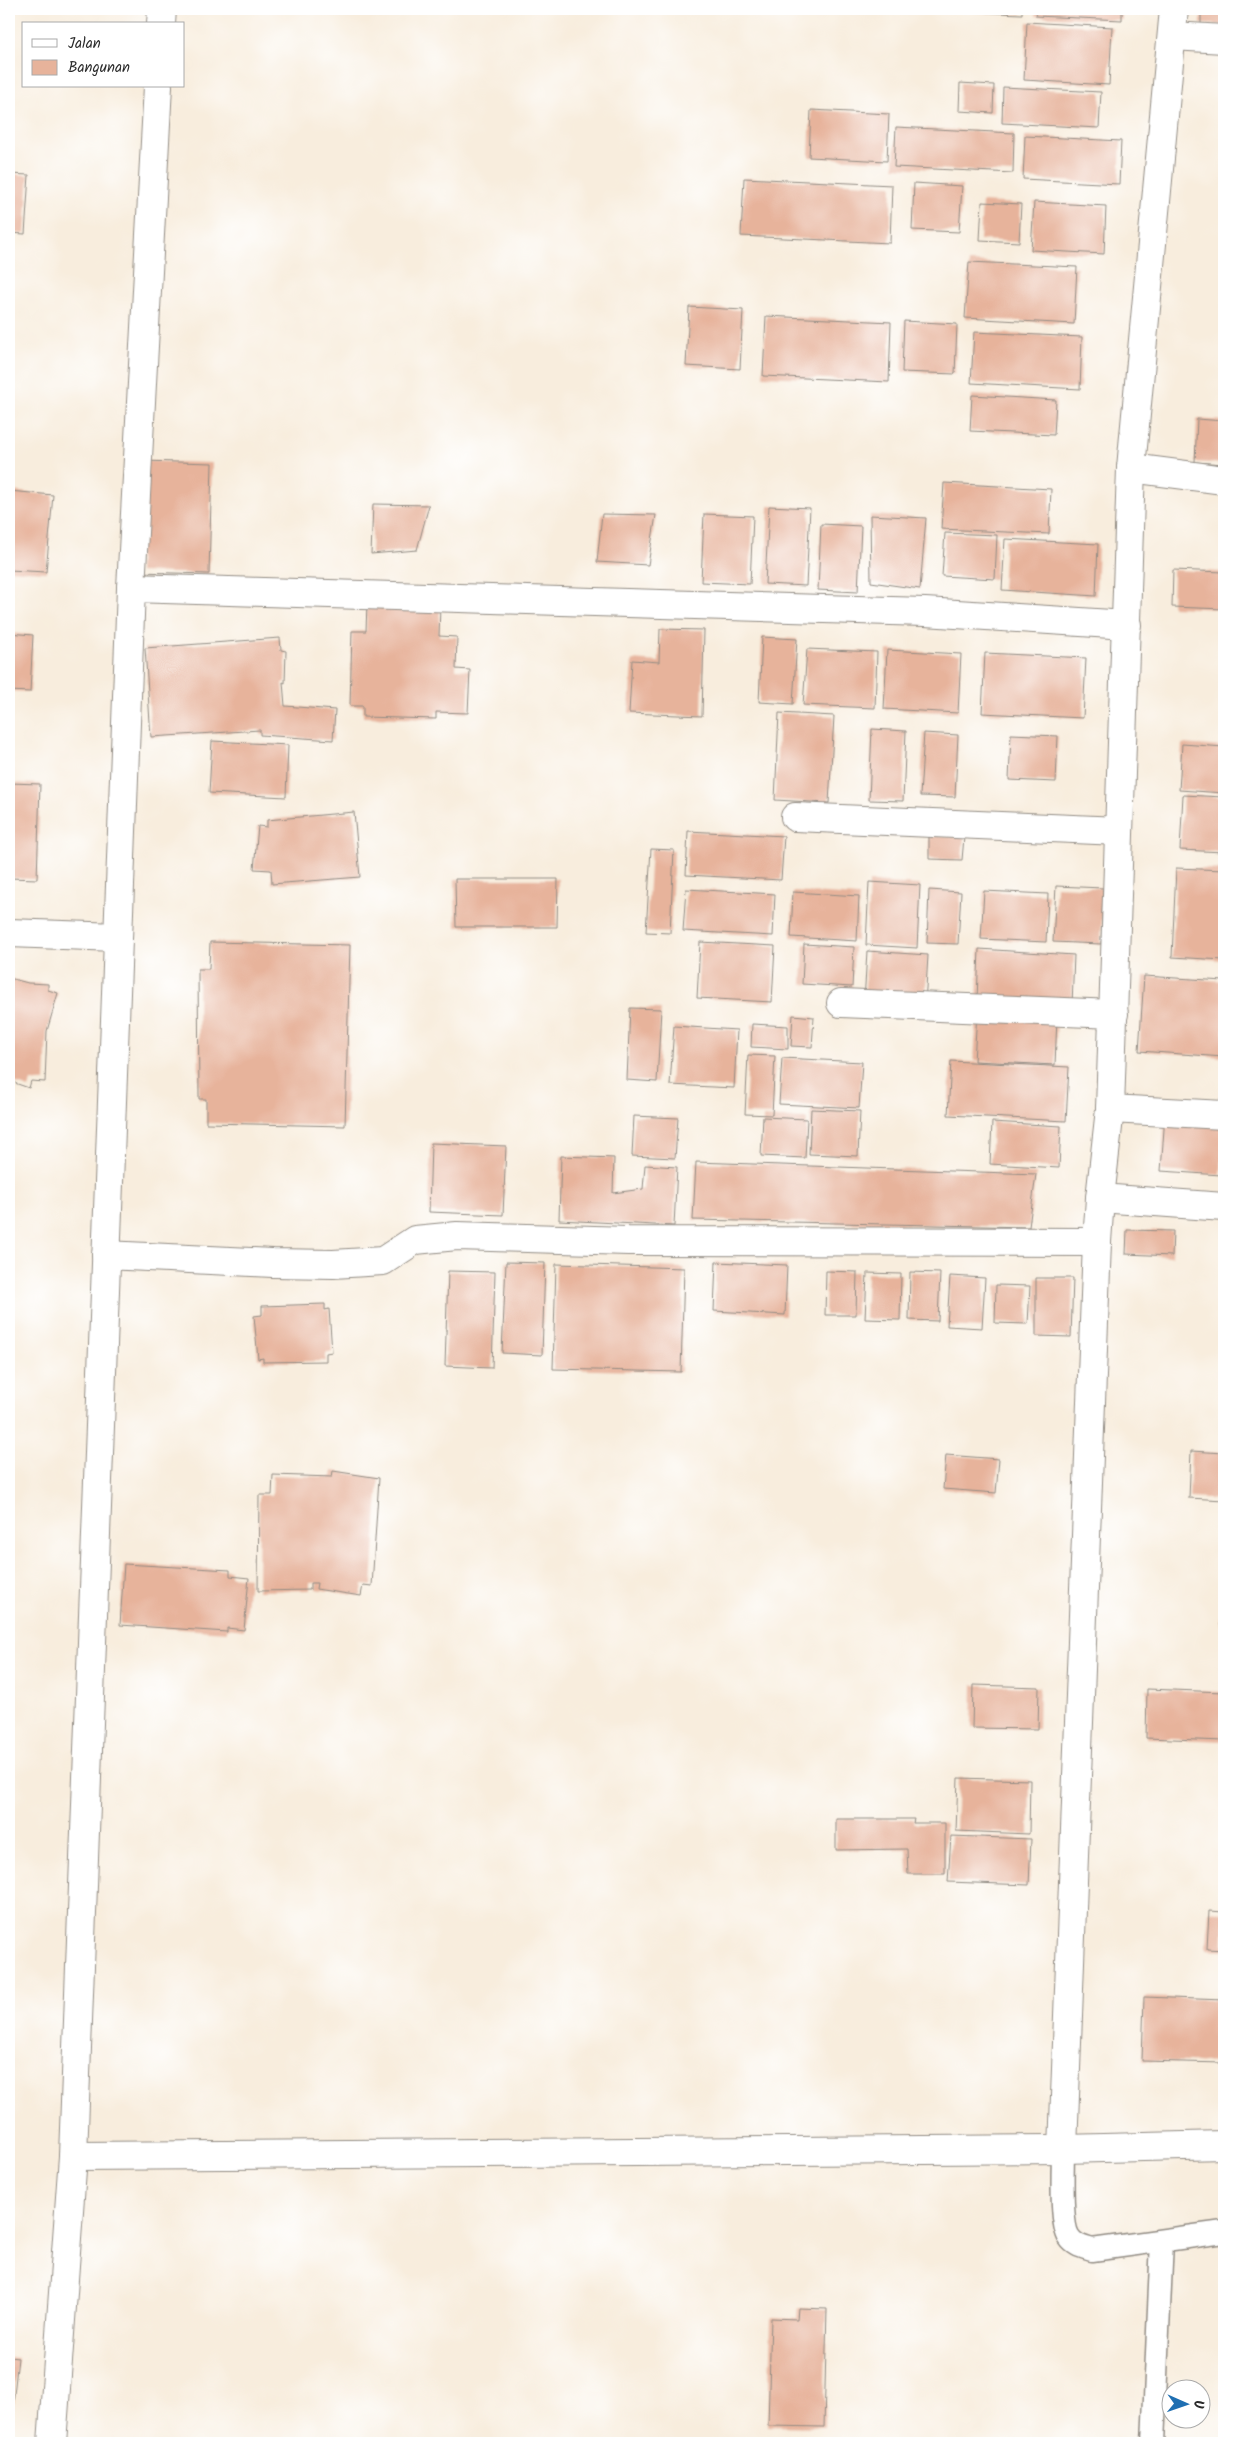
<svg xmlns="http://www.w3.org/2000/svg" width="1233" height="2452" viewBox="0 0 1233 2452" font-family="Kalam,sans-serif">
  <rect width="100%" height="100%" fill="#fff"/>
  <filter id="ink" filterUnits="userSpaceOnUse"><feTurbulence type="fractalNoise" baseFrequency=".02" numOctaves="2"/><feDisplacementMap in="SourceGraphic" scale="10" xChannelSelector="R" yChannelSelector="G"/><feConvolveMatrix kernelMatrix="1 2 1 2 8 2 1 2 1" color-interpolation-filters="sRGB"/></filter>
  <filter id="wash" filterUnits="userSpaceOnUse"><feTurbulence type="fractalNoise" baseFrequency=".0096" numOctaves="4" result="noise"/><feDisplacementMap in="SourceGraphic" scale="20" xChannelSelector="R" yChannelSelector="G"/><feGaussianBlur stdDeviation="1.12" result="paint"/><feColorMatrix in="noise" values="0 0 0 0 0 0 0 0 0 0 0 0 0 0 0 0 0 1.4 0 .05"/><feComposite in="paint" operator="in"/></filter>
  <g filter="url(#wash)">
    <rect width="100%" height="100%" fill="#f8eddd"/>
    <g id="blocks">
      <g fill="#e7b39b">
        <path d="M947,9H1022V14L947,11Z"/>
        <path d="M1037,9H1122V20L1036,16Z"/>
        <path d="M1201,9H1224V25L1201,24Z"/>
        <path d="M1027,22L1112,27L1109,85L1024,80Z"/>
        <path d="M960,83L994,85L993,113L959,111Z"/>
        <path d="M1003,87L1101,92L1099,128L1002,123Z"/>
        <path d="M811,110L889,114L887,161L809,157Z"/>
        <path d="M896,127L1014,133L1013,173L894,167Z"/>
        <path d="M1025,136L1121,141L1119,184L1023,179Z"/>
        <path d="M9,174L29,175L25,234L9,233Z"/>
        <path d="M744,178L892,185L890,243L741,236Z"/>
        <path d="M914,183L962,186L959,232L912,230Z"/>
        <path d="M982,202L1021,204L1019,242L980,240Z"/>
        <path d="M1034,202L1106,206L1104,254L1031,250Z"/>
        <path d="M969,262L1077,267L1074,324L965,318Z"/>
        <path d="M689,307L743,310L740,369L686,366Z"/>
        <path d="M766,316L891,322L889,382L763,376Z"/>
        <path d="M904,321L957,324L955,374L902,372Z"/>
        <path d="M974,332L1082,337L1080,389L971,383Z"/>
        <path d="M972,395L1056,400L1054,435L970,431Z"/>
        <path d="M1197,419L1224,421V464L1195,462Z"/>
        <path d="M142,461L212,463L209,574L139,572Z"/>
        <path d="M944,483L1051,489L1049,534L941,529Z"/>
        <path d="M9,491L53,495L46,572L9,570Z"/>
        <path d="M373,504L429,505L417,550L371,554Z"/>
        <path d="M769,506L810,508L806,586L765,584Z"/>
        <path d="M602,514L656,515L648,565L597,562Z"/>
        <path d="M704,514L753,516L750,584L701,582Z"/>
        <path d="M870,515L926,518L920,589L871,582Z"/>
        <path d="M821,524L861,526L858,592L818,590Z"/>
        <path d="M945,533L997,535L995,579L942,576Z"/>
        <path d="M1005,539L1098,544L1096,596L1002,590Z"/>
        <path d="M1173,570L1224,572V609L1172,607Z"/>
        <path d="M367,603L440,606L439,636L457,637L456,669L470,670L468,713L436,712V719L363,717V706H350L352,631H366Z"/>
        <path d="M660,629L704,630L702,716L629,713L632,660L659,662Z"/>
        <path d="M9,633L33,635L30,692L9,691Z"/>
        <path d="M762,637L797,639L793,704L759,702Z"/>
        <path d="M280,638L281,650L286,651L285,683L283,682L285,706L335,710L333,740L260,735V730L151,737L145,648Z"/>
        <path d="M807,649L877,652L875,708L803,705Z"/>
        <path d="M887,650L961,654L958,713L884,709Z"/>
        <path d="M985,653L1086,658L1083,718L982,713Z"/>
        <path d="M779,713L834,716L829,803L775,800Z"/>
        <path d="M872,729L906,731L903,801L869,800Z"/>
        <path d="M924,733L958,735L955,797L920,796Z"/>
        <path d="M1011,734L1058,736L1056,782L1009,780Z"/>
        <path d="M212,741L288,745L286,797L209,793Z"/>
        <path d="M1182,744L1224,747V793L1179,790Z"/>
        <path d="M9,783L40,784L37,879L9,878Z"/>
        <path d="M1183,795L1224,797V852L1180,850Z"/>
        <path d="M354,812L360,877L272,884L271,870L254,869L258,826L267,827V820Z"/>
        <path d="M688,831L784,836L781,880L686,875Z"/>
        <path d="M929,836L964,837L962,860L929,859Z"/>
        <path d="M651,849L674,850L670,933L646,932Z"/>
        <path d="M1176,868L1224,870V960L1172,957Z"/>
        <path d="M455,879H558L557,927H456Z"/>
        <path d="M869,882L920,885L917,948L866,945Z"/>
        <path d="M1056,886L1103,888L1101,944L1053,942Z"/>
        <path d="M686,889L775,894L773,936L683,931Z"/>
        <path d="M929,890L961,892L958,944L927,943Z"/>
        <path d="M984,891L1048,894L1046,942L981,939Z"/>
        <path d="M793,892L859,896L857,941L791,937Z"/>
        <path d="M210,942L350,945L345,1126L206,1123V1099H199L198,969H209Z"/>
        <path d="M700,942L775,946L772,1002L697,998Z"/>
        <path d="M804,944L854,947L852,987L802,984Z"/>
        <path d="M979,949L1074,955L1072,1005L977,1000Z"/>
        <path d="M867,951L928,955L925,1005L864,1002Z"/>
        <path d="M1144,976L1224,981V1057L1139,1051Z"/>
        <path d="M9,978L28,983L48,984V990L58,993L47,1031L45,1082L31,1081L29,1088L9,1081Z"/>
        <path d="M630,1008L661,1009L657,1082L627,1080Z"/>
        <path d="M977,1013L1057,1017L1055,1065L974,1061Z"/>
        <path d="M793,1015L814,1017L812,1047L791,1046Z"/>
        <path d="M752,1024L788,1026V1049L751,1047Z"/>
        <path d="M674,1026L737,1030L734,1088L670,1085Z"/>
        <path d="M748,1055L775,1056L772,1115L745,1114Z"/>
        <path d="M782,1058L862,1062L859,1108L779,1104Z"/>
        <path d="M951,1061L1069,1067L1066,1121L948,1115Z"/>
        <path d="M811,1109L860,1111L858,1156L809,1154Z"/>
        <path d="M1165,1115L1224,1119L1221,1175L1161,1171Z"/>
        <path d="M634,1116L678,1118L675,1158L632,1156Z"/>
        <path d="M763,1117L807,1119L805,1158L761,1156Z"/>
        <path d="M992,1122L1061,1126L1059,1168L990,1164Z"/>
        <path d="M431,1143L506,1146L503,1215L429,1212Z"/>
        <path d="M561,1156L614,1158L613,1193L643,1189L645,1165L677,1167L674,1226L559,1220Z"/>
        <path d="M696,1162L1036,1174L1029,1227L693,1220Z"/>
        <path d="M1127,1230L1173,1231L1172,1256L1126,1254Z"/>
        <path d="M506,1262L545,1263L542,1355L502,1353Z"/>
        <path d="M716,1262L787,1265L785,1315L714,1311Z"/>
        <path d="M556,1264L684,1268L681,1372L553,1369Z"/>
        <path d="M448,1271L495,1272L492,1368L445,1366Z"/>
        <path d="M826,1271L857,1272L856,1315H825Z"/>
        <path d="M910,1272L940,1273L938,1321L909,1320Z"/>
        <path d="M867,1273L901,1274L900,1320L865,1319Z"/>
        <path d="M950,1276L985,1278L982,1328L947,1326Z"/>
        <path d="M1036,1278H1073L1071,1337L1036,1336Z"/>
        <path d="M996,1285L1030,1286L1028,1324L995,1323Z"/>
        <path d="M325,1304V1310L329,1309L332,1352L326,1353V1361L263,1362V1358L258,1359L254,1316L262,1315V1306Z"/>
        <path d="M1191,1451L1224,1453V1500L1189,1498Z"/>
        <path d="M946,1455L999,1459L996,1493L943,1489Z"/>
        <path d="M333,1471L379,1478L372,1586L363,1585L361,1596L316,1589L317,1583H310V1590L258,1591L259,1495H272L273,1475L332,1477Z"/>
        <path d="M124,1564L230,1570V1576L249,1578L244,1630L227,1628V1632L120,1625Z"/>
        <path d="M1221,1573H1224V1625H1220Z"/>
        <path d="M973,1685L1039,1687L1038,1729L972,1728Z"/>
        <path d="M1147,1689L1224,1692V1741L1146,1738Z"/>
        <path d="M958,1778L1030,1780L1029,1834L956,1831Z"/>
        <path d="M836,1819H914L913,1823H945V1874H908L907,1849L836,1850Z"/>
        <path d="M951,1836L1031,1839L1029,1885L948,1882Z"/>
        <path d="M1209,1911L1224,1912V1950L1207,1949Z"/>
        <path d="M1144,1997L1224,2000V2063L1142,2061Z"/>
        <path d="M798,2308L827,2309L824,2427L768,2426L771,2318L797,2319Z"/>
        <path d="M9,2357L18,2358L12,2413H9Z"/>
      </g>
    </g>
  </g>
  <g filter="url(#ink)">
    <use href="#blocks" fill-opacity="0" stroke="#928c84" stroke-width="1"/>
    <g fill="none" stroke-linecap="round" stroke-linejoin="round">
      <defs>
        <g id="service">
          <path d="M1063,2149C1063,2167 1060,2224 1069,2237C1075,2246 1083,2247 1092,2250L1224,2232"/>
          <path d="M1153,2443L1162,2241"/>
        </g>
        <g id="minor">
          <path d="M161,24L162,9"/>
          <path d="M1172,36L1224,39"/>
          <path d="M158,86L131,588L73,2156L1063,2149L1224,2145"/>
          <path d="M1131,468L1224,480"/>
          <path d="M131,588L925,612L1127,625"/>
          <path d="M795,817L1119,831"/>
          <path d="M9,933L117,937"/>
          <path d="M841,1003L1114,1014"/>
          <path d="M1110,1109L1224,1115"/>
          <path d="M1100,1198L1224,1207"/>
          <path d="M106,1255L273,1263L333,1264L383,1261L415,1240L457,1236L628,1241L1097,1242"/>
          <path d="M1063,2149L1097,1242L1100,1198L1110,1109L1131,468L1174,9"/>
          <path d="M52,2443L73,2156"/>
        </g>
      </defs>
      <use href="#service" stroke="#928c84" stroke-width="25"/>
      <use href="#minor" stroke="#928c84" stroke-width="30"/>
      <use href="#service" stroke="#fff" stroke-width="22"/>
      <use href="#minor" stroke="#fff" stroke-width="28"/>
    </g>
  </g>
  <rect width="1233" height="2452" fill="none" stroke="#fff" stroke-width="30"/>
  <rect x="22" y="22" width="162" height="65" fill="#ffffff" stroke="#aaaaaa"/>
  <rect x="32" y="39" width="25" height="8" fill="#ffffff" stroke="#aaaaaa"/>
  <text x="68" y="48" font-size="15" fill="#2b2b2b">Jalan</text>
  <rect x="32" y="60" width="25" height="15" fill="#e7b39b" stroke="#aaaaaa"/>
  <text x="68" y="72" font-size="15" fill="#2b2b2b">Bangunan</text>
  <g transform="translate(1186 2404) rotate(92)"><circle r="24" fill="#ffffff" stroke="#aaaaaa"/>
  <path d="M0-4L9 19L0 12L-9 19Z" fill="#1f6fb2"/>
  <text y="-8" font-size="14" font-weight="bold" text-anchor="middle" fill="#2b2b2b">U</text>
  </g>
</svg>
